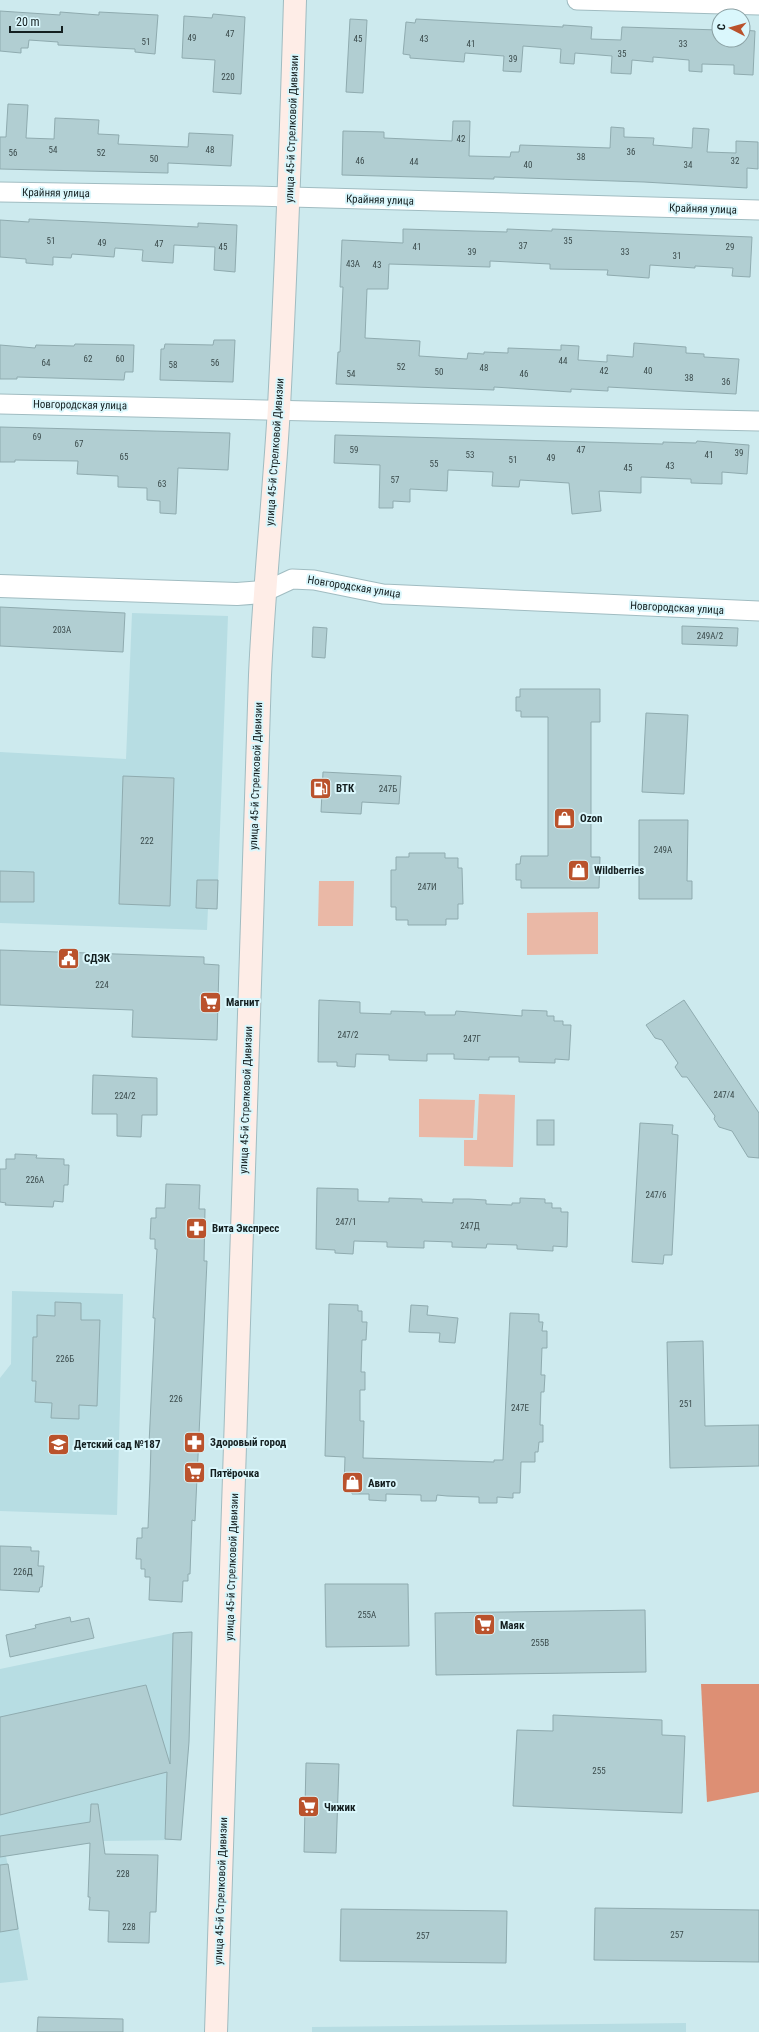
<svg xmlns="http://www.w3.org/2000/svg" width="759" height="2032" viewBox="0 0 759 2032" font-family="'Roboto Condensed',sans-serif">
  <rect width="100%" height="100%" fill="#cdeaee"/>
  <g fill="#b7dde3">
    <path d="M132,613L228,616L217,909L208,908L207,930L0,923V752L126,759Z"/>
    <path d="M12,1291L123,1294L117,1515L0,1511V1378L11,1364Z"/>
    <path d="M192,1632L189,1742L181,1840L103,1841L6,1856L28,1980L0,1983V1669L173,1633Z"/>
    <path d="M686,2023V2032H312V2027Z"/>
  </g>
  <g fill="#eab8a6">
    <path d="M319,881H354L353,926H318Z"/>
    <path d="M598,912V954L527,955V913Z"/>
    <path d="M479,1094L515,1095L513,1167L464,1166V1140H477Z"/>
    <path d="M419,1099L475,1100L473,1138L419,1137Z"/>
  </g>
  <path fill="#dd8f74" d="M701,1684H759V1792L707,1802Z"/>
  <g fill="#b1ced2" stroke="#8fabaf">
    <path d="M0,11L60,15V12L99,15V12L158,15L155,54L135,52V49L58,45V42L29,40L28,48H21V53L0,51Z"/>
    <path d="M213,14L245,17L241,94L213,92L215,60L182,58L184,16L212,18Z"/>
    <path d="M350,19L367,20L363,93L346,92Z"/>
    <path d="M416,19L563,27V25L592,27L591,39L621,40L622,27L719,30V29V40H743V30L755,31L753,75L734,74V65L702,64V72L689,71V60L653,57V62L632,60L631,74L611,73L612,56L575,53L574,64L560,63L561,49L523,46L521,72L503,71L504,56L465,53L464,62L410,58V55L403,54L406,22L415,23Z"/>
    <path d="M8,104L28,105L26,138L54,139L55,118L99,120L98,134L119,135L118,144L188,147L189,133L233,135L231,166L168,163V173L0,169V137H6Z"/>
    <path d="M453,121H470L469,156L510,157L511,152H519L520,145L610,148L611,127L624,128V137L654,138L653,145L692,148L693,128L709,129L707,152L736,153V141L758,142V169L747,168V188L644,182L494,177V179L342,175L343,131L384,132V138L452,141Z"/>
    <path d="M29,219L198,227V223L237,225L235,272L214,270L215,247L174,245L173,263L142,261L143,250L115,248L114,257L72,254L71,258L53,257V265L26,263V259L0,257V220L29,222Z"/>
    <path d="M403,229L507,232V229L552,231V229L752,237L750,277L732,276L733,268L695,266V268L650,265L649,278L607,275L608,270L550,269V264L490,261V267L389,264L388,289H367L365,338L420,341L419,356L467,359L468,353L484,354V352L508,353V348L561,350V345L579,346L578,360L607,362V355L633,357L634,343L686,347V353L704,354V357L739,359L736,394L608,387V391L571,389V392L494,387V390L336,384L338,352H340L343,287H340L342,240L403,243Z"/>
    <path d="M214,340H235L233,382L160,380L161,349H164L165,344L213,345Z"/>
    <path d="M75,344L134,345L133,372H125L124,380L17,377V379H0V345L35,348L36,345L74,346Z"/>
    <path d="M0,427L230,433L228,470L178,468L176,514L160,513V501L147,500V488L118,487V476L77,474L78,461L15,460V462H0Z"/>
    <path d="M335,435L663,444V442L696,443L697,441L749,445L747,474L722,472V484L691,483V479L641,477V493L599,491L601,511L572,514L569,483L520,480L519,487L492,486L493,472L448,470L447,491L410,489V502L393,501V508H379L380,465L334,463Z"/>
    <path d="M0,607L125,613L123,652L0,646Z"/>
    <path d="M682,626L738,628L737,646L682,644Z"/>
    <path d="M313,627L327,628L325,658L312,657Z"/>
    <path d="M520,689H600V722H591V857H600L599,888H521V880H516V864H520L521,856H548V717H521V711H516V697H520Z"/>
    <path d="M646,713L688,715L684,794L642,792Z"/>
    <path d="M323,772L401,776L399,804L362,802L361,814L321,812Z"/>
    <path d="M123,776L174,778L170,906L119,904Z"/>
    <path d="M639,820H688L687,881H692V899H639Z"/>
    <path d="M409,853H445V858H458V868H462L463,904H458V919H446V925H408V920H396V907H391V870H396V857H409Z"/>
    <path d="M0,871L34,872V902H0Z"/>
    <path d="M197,880H218L217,909L196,908Z"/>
    <path d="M0,950L204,957V964L219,965L217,1040L132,1037L133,1010L0,1005Z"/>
    <path d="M319,1000L360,1002V1013L391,1014V1011L425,1012V1015H455L456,1011L522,1016V1010L547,1011V1016H554V1021H563V1025H571L569,1060L555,1059V1063L519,1062V1057H489V1060L454,1059V1054H427V1061L389,1060V1055L356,1054L355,1067L337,1066V1062H318Z"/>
    <path d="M684,1000L759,1113V1158L748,1157L732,1131L719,1127L714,1119L715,1116L687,1077H682L675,1067L678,1063L662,1040L655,1038L646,1025Z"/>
    <path d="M93,1075L157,1078V1115H142L141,1137L117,1136V1114H92Z"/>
    <rect x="537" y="1120" width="17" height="25"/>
    <path d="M640,1123L673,1125L672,1134L678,1135L672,1255H664L663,1264L632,1262Z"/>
    <path d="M15,1154L37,1155L36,1158L64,1159V1165H69L68,1185H64L63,1202L54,1201L53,1207L5,1205L6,1203L0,1202V1169H6V1159H15Z"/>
    <path d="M166,1184L200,1185L199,1209H205L204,1261H207L195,1521L192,1520L190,1574H188V1581H183L182,1602L149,1600L150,1577H145V1569H141V1559H136L137,1538H142V1528H148L150,1480L151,1444H149L155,1318H153L157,1249H155V1239H150L151,1218H156V1208H165Z"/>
    <path d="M317,1188L358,1189V1201L389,1202V1198L422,1199V1202L453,1203V1199H469L486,1200V1204L512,1205V1203H520V1198L545,1199V1203H552V1208H561V1212H568L567,1247L553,1246V1251L517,1249V1245L487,1244L486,1248L452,1247V1242L424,1241V1248L387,1247V1242L354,1241L353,1254L335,1253V1250L316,1249Z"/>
    <path d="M55,1302L81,1303V1320H100L97,1406L79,1405V1419L51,1418L52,1403L35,1402L36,1381H32L33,1337H37V1315L55,1316Z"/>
    <path d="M329,1304L358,1305V1311H362V1322H367L366,1340H362L361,1372H365V1390H360V1421H364L363,1458L494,1462V1460H503L510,1313L539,1314V1322H543L542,1331H547V1348H542L541,1375H545L544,1392H541L540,1425H543V1442H539L538,1452H535V1462H521L520,1493H513V1498L497,1497V1503H479V1497L447,1496L437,1495L436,1501H421V1495L386,1494V1501L369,1500V1494H352V1490L344,1489L345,1457L325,1456Z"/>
    <path d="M411,1305L428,1306L427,1315L458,1318L455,1343L439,1342L440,1333L409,1332Z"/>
    <path d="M703,1341L705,1426L759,1425V1466L670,1468L667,1342Z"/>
    <path d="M0,1546L31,1547V1551H39L38,1566H44L42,1587H40L39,1592L0,1590Z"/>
    <path d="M325,1584H408L409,1646L326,1647Z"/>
    <path d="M645,1610L646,1672L436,1675L435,1613Z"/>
    <path d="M70,1617L71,1622L89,1618L94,1638L10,1657L6,1635L36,1628L35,1625Z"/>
    <path d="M192,1632L189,1742L181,1840L165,1839L167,1772L0,1815V1717L146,1685L170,1764L173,1633Z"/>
    <path d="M553,1715L662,1720V1735L685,1736L682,1813L513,1806L517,1730L553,1731Z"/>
    <path d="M306,1763L339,1764L336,1853L304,1852Z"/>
    <path d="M91,1804H98L105,1854L158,1855L156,1912H150L149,1943L108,1942L109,1911L89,1910L90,1897H88L90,1843L0,1857V1836L90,1822Z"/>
    <path d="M8,1864L18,1929L0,1932V1865Z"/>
    <path d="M595,1908L759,1910V1962L594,1960Z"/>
    <path d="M341,1909L507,1911L506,1963L340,1961Z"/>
    <path d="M38,2017L123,2019V2032H37Z"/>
  </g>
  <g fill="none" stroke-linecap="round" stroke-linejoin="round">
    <defs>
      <g id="minor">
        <path d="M577,0L759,5"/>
        <path d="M0,192L253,196L759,210"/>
        <path d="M0,404L759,421"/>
        <path d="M264,592L292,579L314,580L383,594L759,611"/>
      </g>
      <path id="tertiary" d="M0,586L237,594L264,592"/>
      <path id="secondary" d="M216,2032L260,675C264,585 274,496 279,407C286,271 291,136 295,0"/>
    </defs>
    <use href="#minor" stroke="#a0bcc1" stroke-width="21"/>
    <use href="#tertiary" stroke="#a0bcc1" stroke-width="24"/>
    <use href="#secondary" stroke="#a0bcc1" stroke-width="24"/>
    <use href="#minor" stroke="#fff" stroke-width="19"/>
    <use href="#tertiary" stroke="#fff" stroke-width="22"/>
    <use href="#secondary" stroke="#feede7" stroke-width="22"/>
  </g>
  <defs>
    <symbol id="fuel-square" viewBox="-11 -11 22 22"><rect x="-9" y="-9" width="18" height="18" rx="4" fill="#ba522c" stroke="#daf7fc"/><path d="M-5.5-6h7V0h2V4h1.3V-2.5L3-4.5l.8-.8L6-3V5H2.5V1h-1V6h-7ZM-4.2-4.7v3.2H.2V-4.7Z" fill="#fff"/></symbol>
    <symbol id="shop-square" viewBox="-11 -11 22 22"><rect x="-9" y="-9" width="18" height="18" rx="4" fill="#ba522c" stroke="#daf7fc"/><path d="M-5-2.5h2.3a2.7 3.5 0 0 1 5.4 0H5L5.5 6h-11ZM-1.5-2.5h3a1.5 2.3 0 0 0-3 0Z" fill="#fff"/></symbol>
    <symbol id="civic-square" viewBox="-11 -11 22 22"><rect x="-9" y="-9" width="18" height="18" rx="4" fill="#ba522c" stroke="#daf7fc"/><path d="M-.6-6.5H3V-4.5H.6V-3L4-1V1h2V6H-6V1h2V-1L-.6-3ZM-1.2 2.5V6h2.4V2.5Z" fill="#fff"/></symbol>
    <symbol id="supermarket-square" viewBox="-11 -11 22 22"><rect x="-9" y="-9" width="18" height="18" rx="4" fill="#ba522c" stroke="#daf7fc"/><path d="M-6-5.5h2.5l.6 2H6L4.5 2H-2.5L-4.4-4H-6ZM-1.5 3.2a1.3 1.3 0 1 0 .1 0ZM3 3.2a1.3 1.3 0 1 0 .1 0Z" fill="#fff"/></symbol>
    <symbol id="pharmacy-square" viewBox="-11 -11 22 22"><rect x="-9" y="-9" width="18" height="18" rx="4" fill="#ba522c" stroke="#daf7fc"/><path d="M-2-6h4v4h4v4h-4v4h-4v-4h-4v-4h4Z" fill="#fff"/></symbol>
    <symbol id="school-square" viewBox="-11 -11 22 22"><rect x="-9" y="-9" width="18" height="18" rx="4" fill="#ba522c" stroke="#daf7fc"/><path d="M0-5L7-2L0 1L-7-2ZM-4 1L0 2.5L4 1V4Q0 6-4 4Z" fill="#fff"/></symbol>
  </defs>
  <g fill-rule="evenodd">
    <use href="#fuel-square" x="308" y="776" width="25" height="25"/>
    <use href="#shop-square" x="552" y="806" width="25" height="25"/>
    <use href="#shop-square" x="566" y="858" width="25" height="25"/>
    <use href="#civic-square" x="56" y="946" width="25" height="25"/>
    <use href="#supermarket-square" x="198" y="990" width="25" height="25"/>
    <use href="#pharmacy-square" x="184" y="1216" width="25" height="25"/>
    <use href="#pharmacy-square" x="182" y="1430" width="25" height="25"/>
    <use href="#school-square" x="46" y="1432" width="25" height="25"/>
    <use href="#supermarket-square" x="182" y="1460" width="25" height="25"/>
    <use href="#shop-square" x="340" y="1470" width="25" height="25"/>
    <use href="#supermarket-square" x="472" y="1612" width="25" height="25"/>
    <use href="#supermarket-square" x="296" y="1794" width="25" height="25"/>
  </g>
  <g text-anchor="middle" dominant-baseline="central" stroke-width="4" stroke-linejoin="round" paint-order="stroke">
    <g font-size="9" fill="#3b4b4c">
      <text x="230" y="34">47</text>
      <text x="192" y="38">49</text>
      <text x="358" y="39">45</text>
      <text x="424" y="39">43</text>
      <text x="146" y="42">51</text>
      <text x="471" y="44">41</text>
      <text x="683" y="44">33</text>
      <text x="622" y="54">35</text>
      <text x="513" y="59">39</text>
      <text x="228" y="77">220</text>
      <text x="461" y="139">42</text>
      <text x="53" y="150">54</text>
      <text x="210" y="150">48</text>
      <text x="631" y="152">36</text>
      <text x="13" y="153">56</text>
      <text x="101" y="153">52</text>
      <text x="581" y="157">38</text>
      <text x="154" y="159">50</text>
      <text x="360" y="161">46</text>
      <text x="735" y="161">32</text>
      <text x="414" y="162">44</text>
      <text x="528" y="165">40</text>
      <text x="688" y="165">34</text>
      <text x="51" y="241">51</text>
      <text x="568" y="241">35</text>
      <text x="102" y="243">49</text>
      <text x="159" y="244">47</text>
      <text x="523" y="246">37</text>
      <text x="223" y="247">45</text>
      <text x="417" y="247">41</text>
      <text x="730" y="247">29</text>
      <text x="472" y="252">39</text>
      <text x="625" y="252">33</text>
      <text x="677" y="256">31</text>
      <text x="353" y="264">43А</text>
      <text x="377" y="265">43</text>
      <text x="88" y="359">62</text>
      <text x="120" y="359">60</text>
      <text x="563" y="361">44</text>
      <text x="46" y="363">64</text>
      <text x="215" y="363">56</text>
      <text x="173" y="365">58</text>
      <text x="401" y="367">52</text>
      <text x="484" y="368">48</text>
      <text x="604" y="371">42</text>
      <text x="648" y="371">40</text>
      <text x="439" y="372">50</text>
      <text x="351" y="374">54</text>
      <text x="524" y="374">46</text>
      <text x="689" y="378">38</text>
      <text x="726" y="382">36</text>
      <text x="37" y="437">69</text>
      <text x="79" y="444">67</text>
      <text x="354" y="450">59</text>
      <text x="581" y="450">47</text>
      <text x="739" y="453">39</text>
      <text x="470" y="455">53</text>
      <text x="709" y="455">41</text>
      <text x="124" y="457">65</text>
      <text x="551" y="458">49</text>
      <text x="513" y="460">51</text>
      <text x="434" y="464">55</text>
      <text x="670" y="466">43</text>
      <text x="628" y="468">45</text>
      <text x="395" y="480">57</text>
      <text x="162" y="484">63</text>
      <text x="62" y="630">203А</text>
      <text x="710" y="636">249А/2</text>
      <text x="388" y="789">247Б</text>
      <text x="147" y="841">222</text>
      <text x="663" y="850">249А</text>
      <text x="427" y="887">247И</text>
      <text x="102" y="985">224</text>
      <text x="348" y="1035">247/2</text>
      <text x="472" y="1039">247Г</text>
      <text x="724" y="1095">247/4</text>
      <text x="125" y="1096">224/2</text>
      <text x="35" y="1180">226А</text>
      <text x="656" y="1195">247/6</text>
      <text x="346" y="1222">247/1</text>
      <text x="470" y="1226">247Д</text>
      <text x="65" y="1359">226Б</text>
      <text x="176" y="1399">226</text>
      <text x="686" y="1404">251</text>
      <text x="520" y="1408">247Е</text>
      <text x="23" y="1572">226Д</text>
      <text x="367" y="1615">255А</text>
      <text x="540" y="1643">255В</text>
      <text x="599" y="1771">255</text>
      <text x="123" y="1874">228</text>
      <text x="129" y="1927">228</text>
      <text x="677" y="1935">257</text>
      <text x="423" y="1936">257</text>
    </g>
    <g font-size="11" fill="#141f20" stroke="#daf7fc">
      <text transform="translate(292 129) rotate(-88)">улица 45-й Стрелковой Дивизии</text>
      <text transform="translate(56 193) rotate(1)">Крайняя улица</text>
      <text transform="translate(380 200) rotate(2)">Крайняя улица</text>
      <text transform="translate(703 209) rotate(2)">Крайняя улица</text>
      <text transform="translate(80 405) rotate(1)">Новгородская улица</text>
      <text transform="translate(275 452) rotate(-86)">улица 45-й Стрелковой Дивизии</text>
      <text transform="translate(354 587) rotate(9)">Новгородская улица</text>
      <text transform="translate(677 608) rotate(3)">Новгородская улица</text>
      <text transform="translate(256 776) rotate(-88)">улица 45-й Стрелковой Дивизии</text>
      <text transform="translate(246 1100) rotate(-88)">улица 45-й Стрелковой Дивизии</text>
      <text transform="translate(232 1567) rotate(-88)">улица 45-й Стрелковой Дивизии</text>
      <text transform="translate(221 1891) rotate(-88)">улица 45-й Стрелковой Дивизии</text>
    </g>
    <g font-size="11" font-weight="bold" fill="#141f20" stroke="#daf7fc" text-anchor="start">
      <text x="336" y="788">ВТК</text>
      <text x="580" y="818">Ozon</text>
      <text x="594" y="870">Wildberries</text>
      <text x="84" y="958">СДЭК</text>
      <text x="226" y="1002">Магнит</text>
      <text x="212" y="1228">Вита Экспресс</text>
      <text x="210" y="1442">Здоровый город</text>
      <text x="74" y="1444">Детский сад №187</text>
      <text x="210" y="1473">Пятёрочка</text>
      <text x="368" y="1483">Авито</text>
      <text x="500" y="1625">Маяк</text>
      <text x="324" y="1807">Чижик</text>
    </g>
  </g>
  <g transform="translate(731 28) rotate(276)"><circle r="19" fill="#daf7fc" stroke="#8ba1a4"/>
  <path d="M0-3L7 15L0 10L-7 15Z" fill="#ba522c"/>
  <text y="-6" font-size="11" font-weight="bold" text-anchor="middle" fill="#141f20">С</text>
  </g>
  <path d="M10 26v6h52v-6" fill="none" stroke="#141f20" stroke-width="2"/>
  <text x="16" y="26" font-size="12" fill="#141f20" stroke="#daf7fc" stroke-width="3" paint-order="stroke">20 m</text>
</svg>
